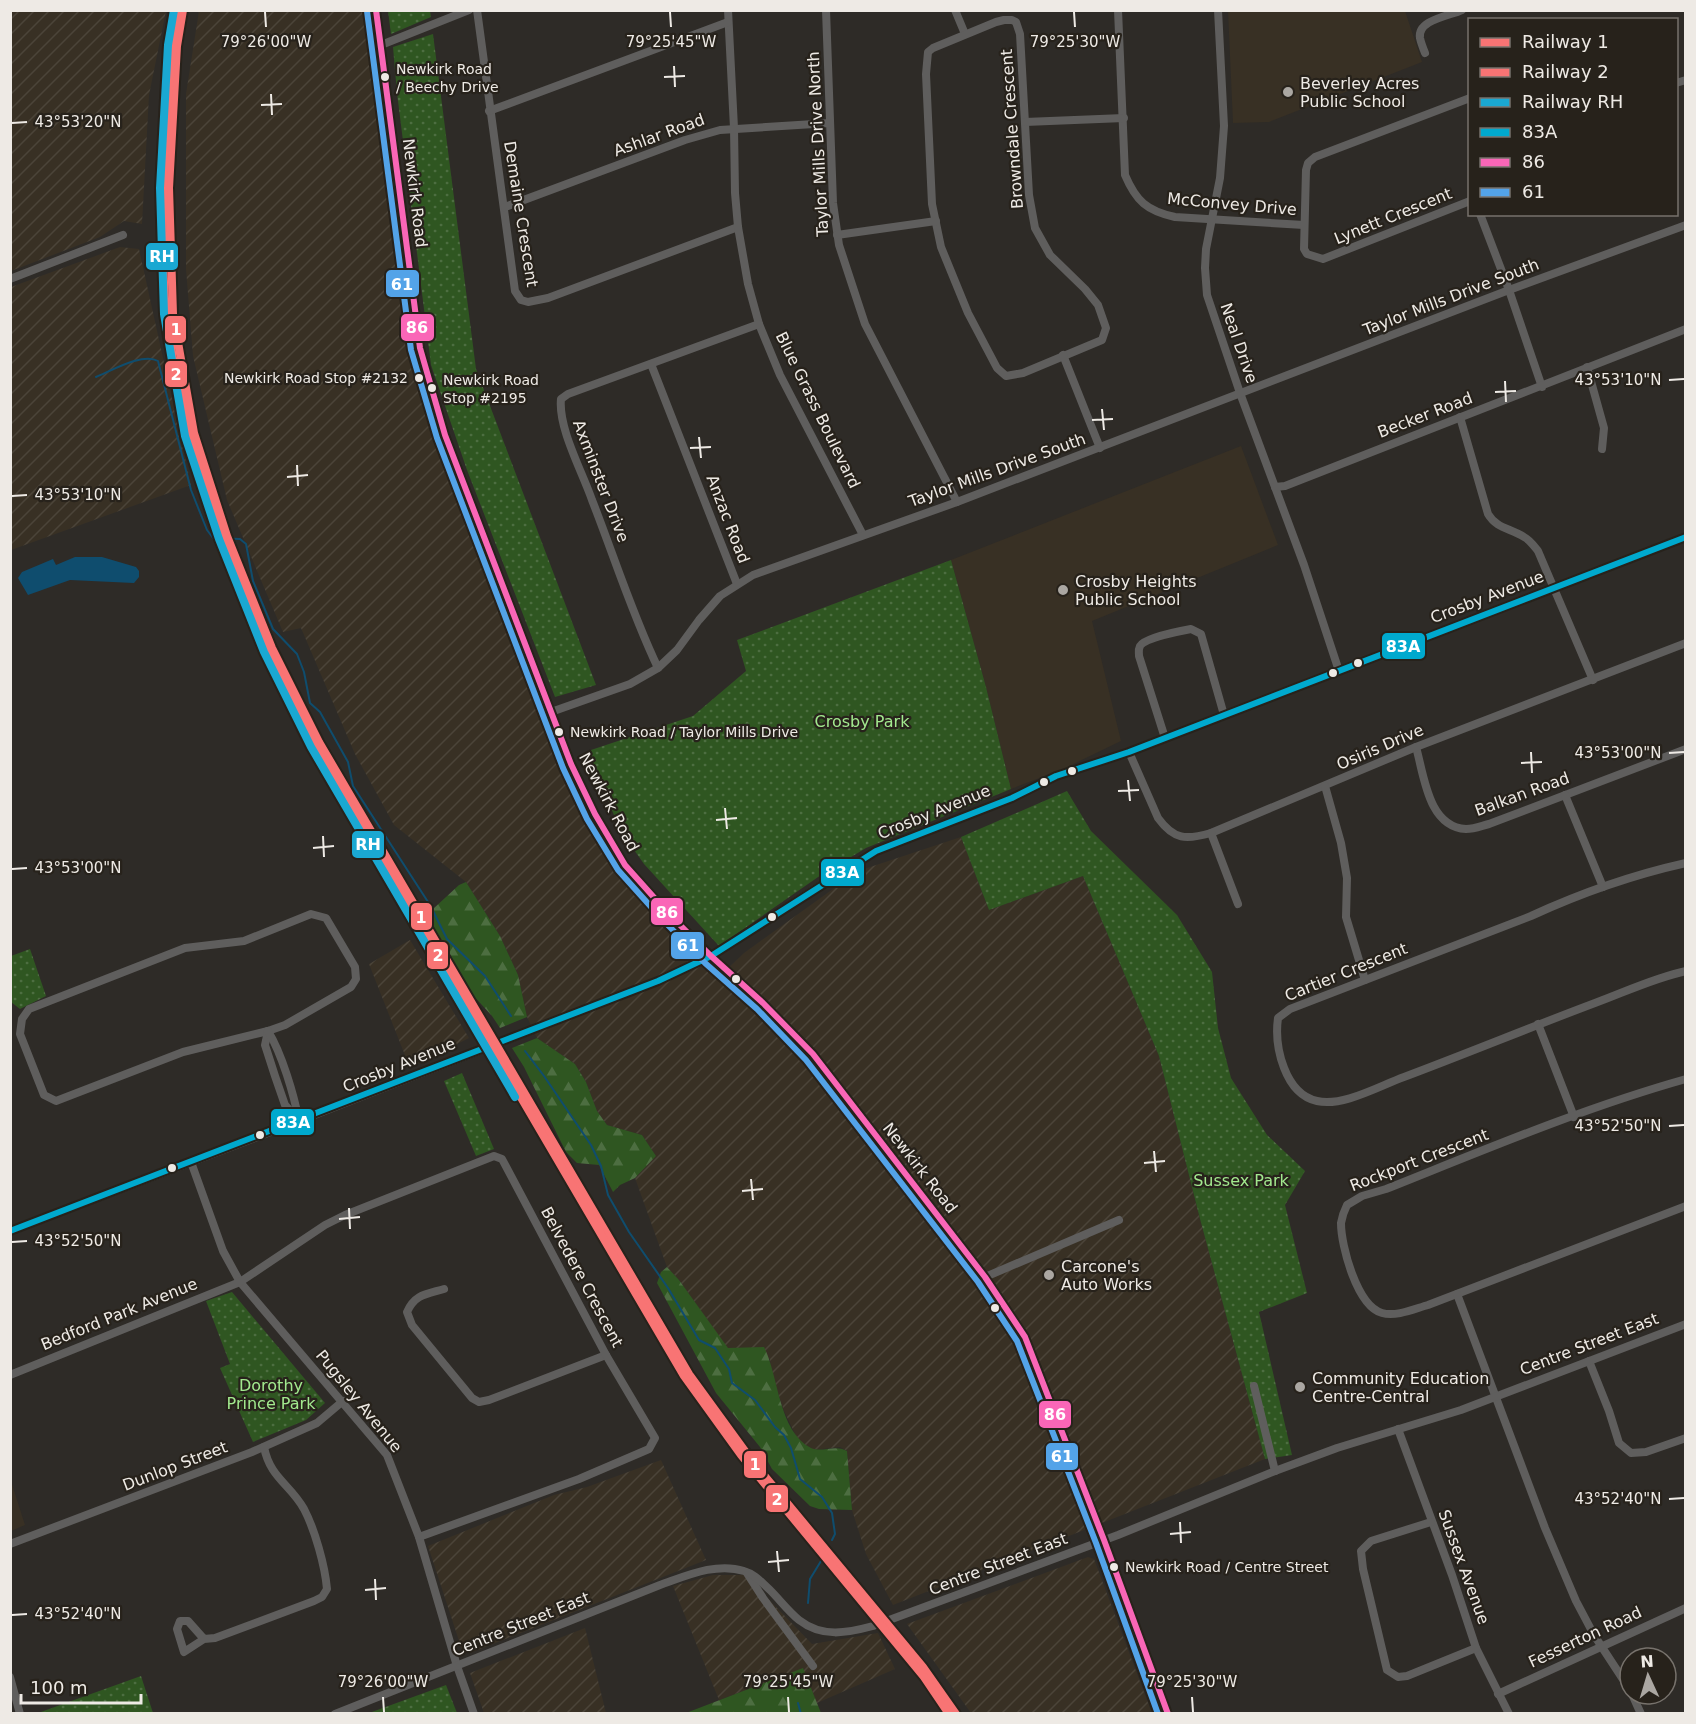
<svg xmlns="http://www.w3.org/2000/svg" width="1696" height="1724" viewBox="0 0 1696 1724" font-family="'DejaVu Sans',sans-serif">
  <defs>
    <pattern id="industrial-furrows" width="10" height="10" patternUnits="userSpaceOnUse" patternTransform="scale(1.5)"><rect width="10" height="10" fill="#383024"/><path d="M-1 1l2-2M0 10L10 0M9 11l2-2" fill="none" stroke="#4b4439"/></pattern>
    <pattern id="forest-firs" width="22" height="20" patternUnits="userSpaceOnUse" patternTransform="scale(1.5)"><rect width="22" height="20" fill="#2f5621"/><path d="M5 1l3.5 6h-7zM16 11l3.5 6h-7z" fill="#4d6e41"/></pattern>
    <pattern id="park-dots" width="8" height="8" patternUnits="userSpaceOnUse" patternTransform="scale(1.5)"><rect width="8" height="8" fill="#2f5621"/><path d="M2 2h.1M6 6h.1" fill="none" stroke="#4d6e41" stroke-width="1.8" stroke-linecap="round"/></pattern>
  </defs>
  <rect width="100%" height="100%" fill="#2e2b27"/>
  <g fill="#383024">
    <path d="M1228,11H1405L1422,62L1269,122L1233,123Z"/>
    <path d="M1241,446L1278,545L1092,621L1121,741L1063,769L1011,789L986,687L951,560Z"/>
    <path d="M10,1478L25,1525L11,1531H10Z"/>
  </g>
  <g fill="url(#industrial-furrows)">
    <path d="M11,10L166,11L149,95L142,224L124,221L100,237L11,271Z"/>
    <path d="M199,11H364L375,63L413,361L454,485L589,826L632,892L687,951L719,977L744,953L858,871L961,837L989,910L1083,876L1159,1056L1200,1219L1265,1459L893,1605L866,1554L852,1510L847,1451L840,1447L813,1450L798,1440L784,1411L771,1373L770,1359L728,1349L679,1280L667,1267L635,1178L656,1156L642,1135L607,1125L597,1111L586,1082L575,1064L537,1038L527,1017L518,975L500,936L466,882L394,825L355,754L301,628L283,632L227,500L193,356L186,269V94Z"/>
    <path d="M120,247L139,249L191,485L11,550V287Z"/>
    <path d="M410,940L469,1038L410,1068L369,964Z"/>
    <path d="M661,1460L706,1560L470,1653L462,1650L428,1546L554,1495L587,1487Z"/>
    <path d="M1088,1557L1094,1559L1151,1711L1145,1714L971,1713L907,1624Z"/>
    <path d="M713,1575H745L812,1644L878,1633L895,1669L817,1703L803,1669L719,1700L673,1586Z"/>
    <path d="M585,1628L606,1713H484L470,1673Z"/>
  </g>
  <g fill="url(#forest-firs)">
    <path d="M466,882L500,936L518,975L527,1017L500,1028L492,1016L471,993L440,945L431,923L433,909L459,885Z"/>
    <path d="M537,1038L575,1064L586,1082L597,1111L607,1125L642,1135L656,1156L635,1178L620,1185L613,1192L599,1165L577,1163L566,1152L524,1067L512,1048Z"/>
    <path d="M667,1267L679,1280L728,1348L764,1347C779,1376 778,1431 811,1448C822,1453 835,1444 847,1451L852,1510L819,1509L810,1506L772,1469L760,1447L716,1393L657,1283L661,1272Z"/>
    <path d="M803,1668L821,1713H686Z"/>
  </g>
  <g fill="url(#park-dots)">
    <path d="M388,11H430L431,17L391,34Z"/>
    <path d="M433,34L476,369L596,685L555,697L467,470L431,365L397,93L393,47Z"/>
    <path d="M951,560L986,687L1011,789L866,848L821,875L719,946L644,864L620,830L588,751L693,716L746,671L737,640Z"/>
    <path d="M1067,791L1091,831L1177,915L1212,972L1218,1028L1231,1078L1267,1135L1305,1171L1285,1205L1307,1293L1259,1312L1292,1455L1265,1459L1200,1219L1159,1056L1083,876L989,910L961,837Z"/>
    <path d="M30,949L46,996L20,1009L11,1002V956Z"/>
    <path d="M462,1073L494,1149L476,1156L444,1081Z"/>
    <path d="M232,1292L325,1403L306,1420L253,1442L220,1368L230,1364L206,1301Z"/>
    <path d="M141,1676L153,1713H38Z"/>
    <path d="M446,1685L457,1713H369Z"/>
  </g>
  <path fill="#0f4d6e" d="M75,557H102L136,567L139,571V577L134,583L70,580L28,595L18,578L22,572L53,559L56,565Z"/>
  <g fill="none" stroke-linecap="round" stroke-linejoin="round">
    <g stroke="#0f4d6e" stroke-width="2">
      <path d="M96,377C111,371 143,352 158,361L191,490L207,530L213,538L240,539L246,544L253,581L273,629L297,654L304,672L310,703L320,712L348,762L353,786L430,905L447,939L485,976L511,1016"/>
      <path d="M525,1051L544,1076L591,1145L601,1166L608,1195L629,1232L668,1288L699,1340L715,1348L729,1369L732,1383L755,1400L775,1427L784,1435L791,1448L800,1479L822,1497L832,1513L835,1534L832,1540"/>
      <path d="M808,1603L810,1579L821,1561"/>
      <path d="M798,1703L801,1714"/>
    </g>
    <g stroke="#5f5e5d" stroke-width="8">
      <path d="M376,10L420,348L445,435L571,764L595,814L625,865L667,912L711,956L763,1003L813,1054L985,1277L1025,1337L1104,1540L1168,1714"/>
      <path d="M477,10L515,291L521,300L528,302L548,298L738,227"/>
      <path d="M728,10L734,128L735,193L738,227L748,284L759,324L780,375L863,535"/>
      <path d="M826,10L833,203L839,245L865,324L957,502"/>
      <path d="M955,10L965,34"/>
      <path d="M1118,10L1125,175C1136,201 1147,211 1175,217L1304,225"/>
      <path d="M1218,10L1224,126L1220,178L1206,249L1205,268L1207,295L1240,393L1304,565L1339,671"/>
      <path d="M1004,20H1012L1016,22L1020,34L1029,195L1035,228L1050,255L1085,289L1098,305L1106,328L1102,340L1023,373L1006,376L997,368L968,313L941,247L932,204L926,74L928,52L933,48L996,22Z"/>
      <path d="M381,45L469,10"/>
      <path d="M1425,53C1423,48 1421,43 1420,38C1417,20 1449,16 1462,10"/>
      <path d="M1676,83L1686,80"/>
      <path d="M1470,98L1315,157L1308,163L1306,170L1304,249L1307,254L1323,259L1470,201"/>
      <path d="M489,111L728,22"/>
      <path d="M1025,122L1124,118"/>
      <path d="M505,207L685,140L720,130L830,123"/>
      <path d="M1480,214L1509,290L1542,387"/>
      <path d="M837,235L936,221"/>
      <path d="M10,279L123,235"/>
      <path d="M1063,355L1100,448"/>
      <path d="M651,364L737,584"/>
      <path d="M1587,367L1604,428L1602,449"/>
      <path d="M1460,417L1488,514C1497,529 1510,528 1524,537C1530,540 1534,546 1538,551L1593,680"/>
      <path d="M1275,487L1285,486L1686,329"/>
      <path d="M658,668C632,614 614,556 592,500C582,471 558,428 561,399L568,394L759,324"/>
      <path d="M551,712L630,684L658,668L677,650L699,620L720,596L753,575L957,502L1509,290L1686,225"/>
      <path d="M1165,738L1139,656C1139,652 1138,650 1140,646C1145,638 1180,631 1191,629L1201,634L1224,715"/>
      <path d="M1416,747C1424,775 1428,827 1466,829C1475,829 1481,826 1489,824L1686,749"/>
      <path d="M1129,752L1158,818C1174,840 1186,840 1211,833L1416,747L1686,643"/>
      <path d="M1325,786L1341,843L1347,878L1346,917L1365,980"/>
      <path d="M1565,795L1603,887"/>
      <path d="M1211,833L1238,904"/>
      <path d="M1686,863C1632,875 1581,893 1531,916L1290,1009L1278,1018C1274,1047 1285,1094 1317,1101C1343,1107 1379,1086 1404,1077C1468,1053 1531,1027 1595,1003C1625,992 1654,978 1686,971"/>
      <path d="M311,914L326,918L355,967L356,979L351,987L285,1025L268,1031L183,1052L56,1101L44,1095L20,1034L22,1019L29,1009L185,948L244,941Z"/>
      <path d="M1538,1024L1574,1117"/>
      <path d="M268,1031L265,1045L275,1076L285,1105L299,1121"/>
      <path d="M268,1031C282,1054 294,1095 299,1121"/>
      <path d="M1686,1079C1583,1108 1484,1150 1386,1189L1362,1196L1347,1205C1344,1211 1342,1217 1341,1223C1341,1246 1357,1306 1382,1313C1396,1317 1414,1309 1428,1305L1686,1206"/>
      <path d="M191,1162L223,1251L240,1282L387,1455L419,1537L457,1666L474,1714"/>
      <path d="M10,1231L299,1121L658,981L711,956L813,890L876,851L1012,798L1056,776L1129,752L1686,537"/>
      <path d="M985,1277L1119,1220"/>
      <path d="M444,1289C427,1294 415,1294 407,1312L412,1325L472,1398L479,1402L489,1400L606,1355"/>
      <path d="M1457,1294L1545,1528L1576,1601L1594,1635L1630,1690"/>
      <path d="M1589,1361L1609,1411L1619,1443L1631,1453L1646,1452L1686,1438"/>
      <path d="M10,1375L240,1282L325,1225L345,1215L494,1156L502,1159L606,1355L655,1438L649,1449L579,1479L419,1537"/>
      <path d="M1254,1386L1275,1471"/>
      <path d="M1398,1429L1452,1575L1476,1648L1509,1714"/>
      <path d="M1431,1522L1371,1541L1361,1551L1363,1569L1387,1670L1398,1677L1407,1676L1476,1648"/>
      <path d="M10,1544L252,1452L317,1423L343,1401"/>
      <path d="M747,1573L763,1598L813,1666"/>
      <path d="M204,1639L184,1652L177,1629L180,1621H188L204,1639L215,1638L314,1601L322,1597L327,1589C325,1566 315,1530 304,1509C290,1484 270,1478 264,1447"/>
      <path d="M10,1677L20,1714"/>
      <path d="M1498,1694L1686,1608"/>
      <path d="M1632,1694L1641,1714"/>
      <path d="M335,1714L660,1585C686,1576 716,1562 744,1571C755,1574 762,1583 770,1590C780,1600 788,1611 799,1620C822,1638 847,1633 873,1626L1118,1535L1275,1471L1337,1448L1461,1410L1686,1324"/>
    </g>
    <defs>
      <path id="bus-1" d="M10,1231L658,981L711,956L876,851L1012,798L1056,776L1129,752L1686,537"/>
      <path id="bus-2" d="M376,10L420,348L445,435L571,764L595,814L625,865L667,912L711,956L763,1003L813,1054L985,1277L1025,1337L1104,1540L1168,1714"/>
      <path id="bus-3" d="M367,11L411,350L437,438L563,768L587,819L618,870L661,918L705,963L757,1009L806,1060L978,1282L1017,1341L1096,1543L1158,1714"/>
    </defs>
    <use href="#bus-1" stroke="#27221b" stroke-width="10"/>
    <use href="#bus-2" stroke="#27221b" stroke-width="10"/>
    <use href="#bus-3" stroke="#27221b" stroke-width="10"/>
    <use href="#bus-1" stroke="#00a9ce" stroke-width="6"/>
    <use href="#bus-2" stroke="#fa66b7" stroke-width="6"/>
    <use href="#bus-3" stroke="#53a3e8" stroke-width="6"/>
    <defs>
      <path id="rail-1" d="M183,10L177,46L169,188L173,314L194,433L227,536L272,648L319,742L689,1374L753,1462L923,1667L956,1714"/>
      <path id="rail-2" d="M178,10C167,84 162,157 163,232C163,257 163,283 166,309C177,411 210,514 249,609C268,656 292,699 314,744L684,1376L741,1455L924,1677L949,1714"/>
      <path id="rail-3" d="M174,10L168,45L160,188L164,314L185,436L219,539L264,652L311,747L515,1097"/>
    </defs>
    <use href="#rail-1" stroke="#27221b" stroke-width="12"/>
    <use href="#rail-2" stroke="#27221b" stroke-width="12"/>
    <use href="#rail-3" stroke="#27221b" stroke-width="12"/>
    <use href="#rail-1" stroke="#f87474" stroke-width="8"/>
    <use href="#rail-2" stroke="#f87474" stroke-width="8"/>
    <use href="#rail-3" stroke="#1aa8d2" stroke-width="8"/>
  </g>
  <path fill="none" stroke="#eeeae5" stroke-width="2" d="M265,12L266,27M670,12L671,27M1074,12L1075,27M674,66L675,87M664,77L685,76M271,94L272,115M261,105L282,104M12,123L27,122M1669,380L1684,379M1505,381L1506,402M1495,392L1516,391M1102,409L1104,430M1092,420L1113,419M699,437L701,458M690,448L711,447M297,465L298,486M287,477L308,475M12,496L27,495M1531,752L1532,773M1669,753L1684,752M1521,763L1542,762M1128,780L1130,801M1118,791L1139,790M725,808L727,829M716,820L737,818M323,836L324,857M313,848L334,846M12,869L27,868M1669,1126L1684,1125M1154,1151L1156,1172M1144,1163L1165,1161M751,1179L753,1200M742,1191L763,1189M349,1208L350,1229M339,1219L360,1217M12,1242L27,1241M1669,1499L1684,1498M1180,1522L1181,1543M1170,1534L1191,1532M777,1551L779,1572M768,1562L789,1560M375,1579L376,1600M365,1590L386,1588M12,1615L27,1614M383,1697L384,1712M788,1697L789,1712M1192,1697L1193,1712"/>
  <g fill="#eeeae5" stroke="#27221b" stroke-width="2">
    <circle cx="385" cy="77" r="5"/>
    <circle cx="419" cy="378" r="5"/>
    <circle cx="432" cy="388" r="5"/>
    <circle cx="1358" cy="663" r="5"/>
    <circle cx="1333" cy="673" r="5"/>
    <circle cx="559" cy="732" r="5"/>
    <circle cx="1072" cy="771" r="5"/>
    <circle cx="1044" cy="782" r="5"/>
    <circle cx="772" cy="917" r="5"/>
    <circle cx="736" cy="979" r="5"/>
    <circle cx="260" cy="1135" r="5"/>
    <circle cx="172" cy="1168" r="5"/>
    <circle cx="995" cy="1308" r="5"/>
    <circle cx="1114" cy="1567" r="5"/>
  </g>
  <g fill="#aba7a2" stroke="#27221b" stroke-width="2">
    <circle cx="1288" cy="92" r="6"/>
    <circle cx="1063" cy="590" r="6"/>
    <circle cx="1049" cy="1275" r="6"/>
    <circle cx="1300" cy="1387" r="6"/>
  </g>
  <g text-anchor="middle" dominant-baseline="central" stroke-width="4.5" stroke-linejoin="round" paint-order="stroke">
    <g font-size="14" fill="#eeeae5" stroke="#27221b" text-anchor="start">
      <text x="396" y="69">Newkirk Road<tspan x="396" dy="18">/ Beechy Drive</tspan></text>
      <text x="408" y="378" text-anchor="end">Newkirk Road Stop #2132</text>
      <text x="443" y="380">Newkirk Road<tspan x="443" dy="18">Stop #2195</tspan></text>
      <text x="570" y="732">Newkirk Road / Taylor Mills Drive</text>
      <text x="1125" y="1567">Newkirk Road / Centre Street</text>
    </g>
    <g font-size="16" fill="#eeeae5" stroke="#27221b" text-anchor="start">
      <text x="1300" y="83">Beverley Acres<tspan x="1300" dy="18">Public School</tspan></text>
      <text x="1075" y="581">Crosby Heights<tspan x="1075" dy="18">Public School</tspan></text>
      <text x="1061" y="1266">Carcone's<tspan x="1061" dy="18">Auto Works</tspan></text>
      <text x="1312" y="1378">Community Education<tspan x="1312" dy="18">Centre-Central</tspan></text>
    </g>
    <g font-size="16" fill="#eeeae5" stroke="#27221b">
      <text transform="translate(1012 129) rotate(-94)">Browndale Crescent</text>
      <text transform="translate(659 135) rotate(-20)">Ashlar Road</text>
      <text transform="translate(818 144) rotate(-93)">Taylor Mills Drive North</text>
      <text transform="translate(415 193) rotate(83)">Newkirk Road</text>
      <text transform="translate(1232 204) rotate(5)">McConvey Drive</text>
      <text transform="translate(521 214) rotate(81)">Demaine Crescent</text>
      <text transform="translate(1393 216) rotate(-22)">Lynett Crescent</text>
      <text transform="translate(1451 297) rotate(-21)">Taylor Mills Drive South</text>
      <text transform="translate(1239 343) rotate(71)">Neal Drive</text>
      <text transform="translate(818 410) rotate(64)">Blue Grass Boulevard</text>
      <text transform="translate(1425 415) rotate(-21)">Becker Road</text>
      <text transform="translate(997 470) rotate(-20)">Taylor Mills Drive South</text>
      <text transform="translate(601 481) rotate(69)">Axminster Drive</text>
      <text transform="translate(728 519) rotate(69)">Anzac Road</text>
      <text transform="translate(1487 597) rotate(-21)">Crosby Avenue</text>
      <text transform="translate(1380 747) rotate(-23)">Osiris Drive</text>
      <text transform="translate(1522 794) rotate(-20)">Balkan Road</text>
      <text transform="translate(609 802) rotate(62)">Newkirk Road</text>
      <text transform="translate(934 812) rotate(-22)">Crosby Avenue</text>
      <text transform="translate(1346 972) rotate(-22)">Cartier Crescent</text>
      <text transform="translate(399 1065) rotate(-22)">Crosby Avenue</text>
      <text transform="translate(1419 1160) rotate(-21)">Rockport Crescent</text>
      <text transform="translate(920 1168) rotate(52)">Newkirk Road</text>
      <text transform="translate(582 1277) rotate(62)">Belvedere Crescent</text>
      <text transform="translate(119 1314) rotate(-22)">Bedford Park Avenue</text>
      <text transform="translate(1589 1344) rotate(-21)">Centre Street East</text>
      <text transform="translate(359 1401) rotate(51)">Pugsley Avenue</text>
      <text transform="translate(175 1466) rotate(-21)">Dunlop Street</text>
      <text transform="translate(998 1564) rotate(-21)">Centre Street East</text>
      <text transform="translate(1464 1567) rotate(70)">Sussex Avenue</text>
      <text transform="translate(521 1624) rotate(-22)">Centre Street East</text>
      <text transform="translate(1585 1637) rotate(-25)">Fesserton Road</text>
    </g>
    <g font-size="16" fill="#a2e98e" stroke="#27221b">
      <text x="862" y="721">Crosby Park</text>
      <text x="1241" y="1180">Sussex Park</text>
      <text x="271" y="1385">Dorothy<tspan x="271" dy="18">Prince Park</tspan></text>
    </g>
  </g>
  <g font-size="15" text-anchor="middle" fill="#eeeae5" stroke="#27221b" stroke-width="4.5" stroke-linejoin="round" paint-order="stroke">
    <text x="266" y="47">79°26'00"W</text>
    <text x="671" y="47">79°25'45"W</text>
    <text x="1075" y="47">79°25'30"W</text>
    <text x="78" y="127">43°53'20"N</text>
    <text x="1618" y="385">43°53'10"N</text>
    <text x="78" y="500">43°53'10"N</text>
    <text x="1618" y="758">43°53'00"N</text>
    <text x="78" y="873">43°53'00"N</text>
    <text x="1618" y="1131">43°52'50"N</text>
    <text x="78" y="1246">43°52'50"N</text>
    <text x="1618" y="1504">43°52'40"N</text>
    <text x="78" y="1619">43°52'40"N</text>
    <text x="383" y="1687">79°26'00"W</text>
    <text x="788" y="1687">79°25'45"W</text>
    <text x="1192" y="1687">79°25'30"W</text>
  </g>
  <g stroke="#27221b" stroke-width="2">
    <rect x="145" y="242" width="34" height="29" rx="6" fill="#1aa8d2"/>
    <rect x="385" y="269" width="35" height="29" rx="6" fill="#53a3e8"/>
    <rect x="400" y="313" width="35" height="29" rx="6" fill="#fa66b7"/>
    <rect x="164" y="315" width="23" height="29" rx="6" fill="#f87474"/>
    <rect x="164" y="360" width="24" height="28" rx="6" fill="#f87474"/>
    <rect x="1381" y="632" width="45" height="28" rx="6" fill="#00a9ce"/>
    <rect x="351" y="830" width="34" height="29" rx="6" fill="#1aa8d2"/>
    <rect x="820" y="858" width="45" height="29" rx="6" fill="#00a9ce"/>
    <rect x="650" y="897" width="34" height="29" rx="6" fill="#fa66b7"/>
    <rect x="410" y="902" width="23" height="29" rx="6" fill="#f87474"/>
    <rect x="670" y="931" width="35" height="29" rx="6" fill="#53a3e8"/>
    <rect x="426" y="941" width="23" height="29" rx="6" fill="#f87474"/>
    <rect x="270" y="1108" width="45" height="28" rx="6" fill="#00a9ce"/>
    <rect x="1038" y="1400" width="34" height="29" rx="6" fill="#fa66b7"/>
    <rect x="1045" y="1442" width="34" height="29" rx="6" fill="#53a3e8"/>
    <rect x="743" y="1450" width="24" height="29" rx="6" fill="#f87474"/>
    <rect x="765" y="1484" width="24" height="29" rx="6" fill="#f87474"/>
  </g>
  <g font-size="16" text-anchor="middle" font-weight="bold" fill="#fff">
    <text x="162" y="262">RH</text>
    <text x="402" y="290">61</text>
    <text x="417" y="333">86</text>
    <text x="176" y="335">1</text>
    <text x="176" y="380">2</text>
    <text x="1403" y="652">83A</text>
    <text x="368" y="850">RH</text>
    <text x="842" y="878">83A</text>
    <text x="667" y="918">86</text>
    <text x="421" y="923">1</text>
    <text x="688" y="951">61</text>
    <text x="438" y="961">2</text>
    <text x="293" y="1128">83A</text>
    <text x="1055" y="1420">86</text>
    <text x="1062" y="1462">61</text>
    <text x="755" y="1470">1</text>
    <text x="777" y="1505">2</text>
  </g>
  <rect width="1696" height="1724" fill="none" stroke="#eeeae5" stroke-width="24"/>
  <rect x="1468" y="18" width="210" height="198" fill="#27221b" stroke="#77726c" stroke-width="1.5"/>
  <rect x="1480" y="38" width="30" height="9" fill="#f87474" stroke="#77726c" stroke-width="1.5"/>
  <text x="1522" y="48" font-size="18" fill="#eeeae5">Railway 1</text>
  <rect x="1480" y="68" width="30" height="9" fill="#f87474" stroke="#77726c" stroke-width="1.5"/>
  <text x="1522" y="78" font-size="18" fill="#eeeae5">Railway 2</text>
  <rect x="1480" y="98" width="30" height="9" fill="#1aa8d2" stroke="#77726c" stroke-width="1.5"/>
  <text x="1522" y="108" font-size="18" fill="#eeeae5">Railway RH</text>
  <rect x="1480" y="128" width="30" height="9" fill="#00a9ce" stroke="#77726c" stroke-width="1.5"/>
  <text x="1522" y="138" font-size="18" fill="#eeeae5">83A</text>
  <rect x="1480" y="158" width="30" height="9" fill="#fa66b7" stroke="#77726c" stroke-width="1.5"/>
  <text x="1522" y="168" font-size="18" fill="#eeeae5">86</text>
  <rect x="1480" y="188" width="30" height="9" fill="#53a3e8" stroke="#77726c" stroke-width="1.5"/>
  <text x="1522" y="198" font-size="18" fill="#eeeae5">61</text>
  <g transform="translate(1648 1676) rotate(356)"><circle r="28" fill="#27221b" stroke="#77726c" stroke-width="1.5"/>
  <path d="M0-4.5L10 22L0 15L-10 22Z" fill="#aba7a2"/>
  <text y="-9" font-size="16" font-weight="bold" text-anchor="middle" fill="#eeeae5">N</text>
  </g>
  <path d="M21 1694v9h120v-9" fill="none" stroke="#eeeae5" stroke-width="3"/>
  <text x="30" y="1694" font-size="18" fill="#eeeae5" stroke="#27221b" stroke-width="4.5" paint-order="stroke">100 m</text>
</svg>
